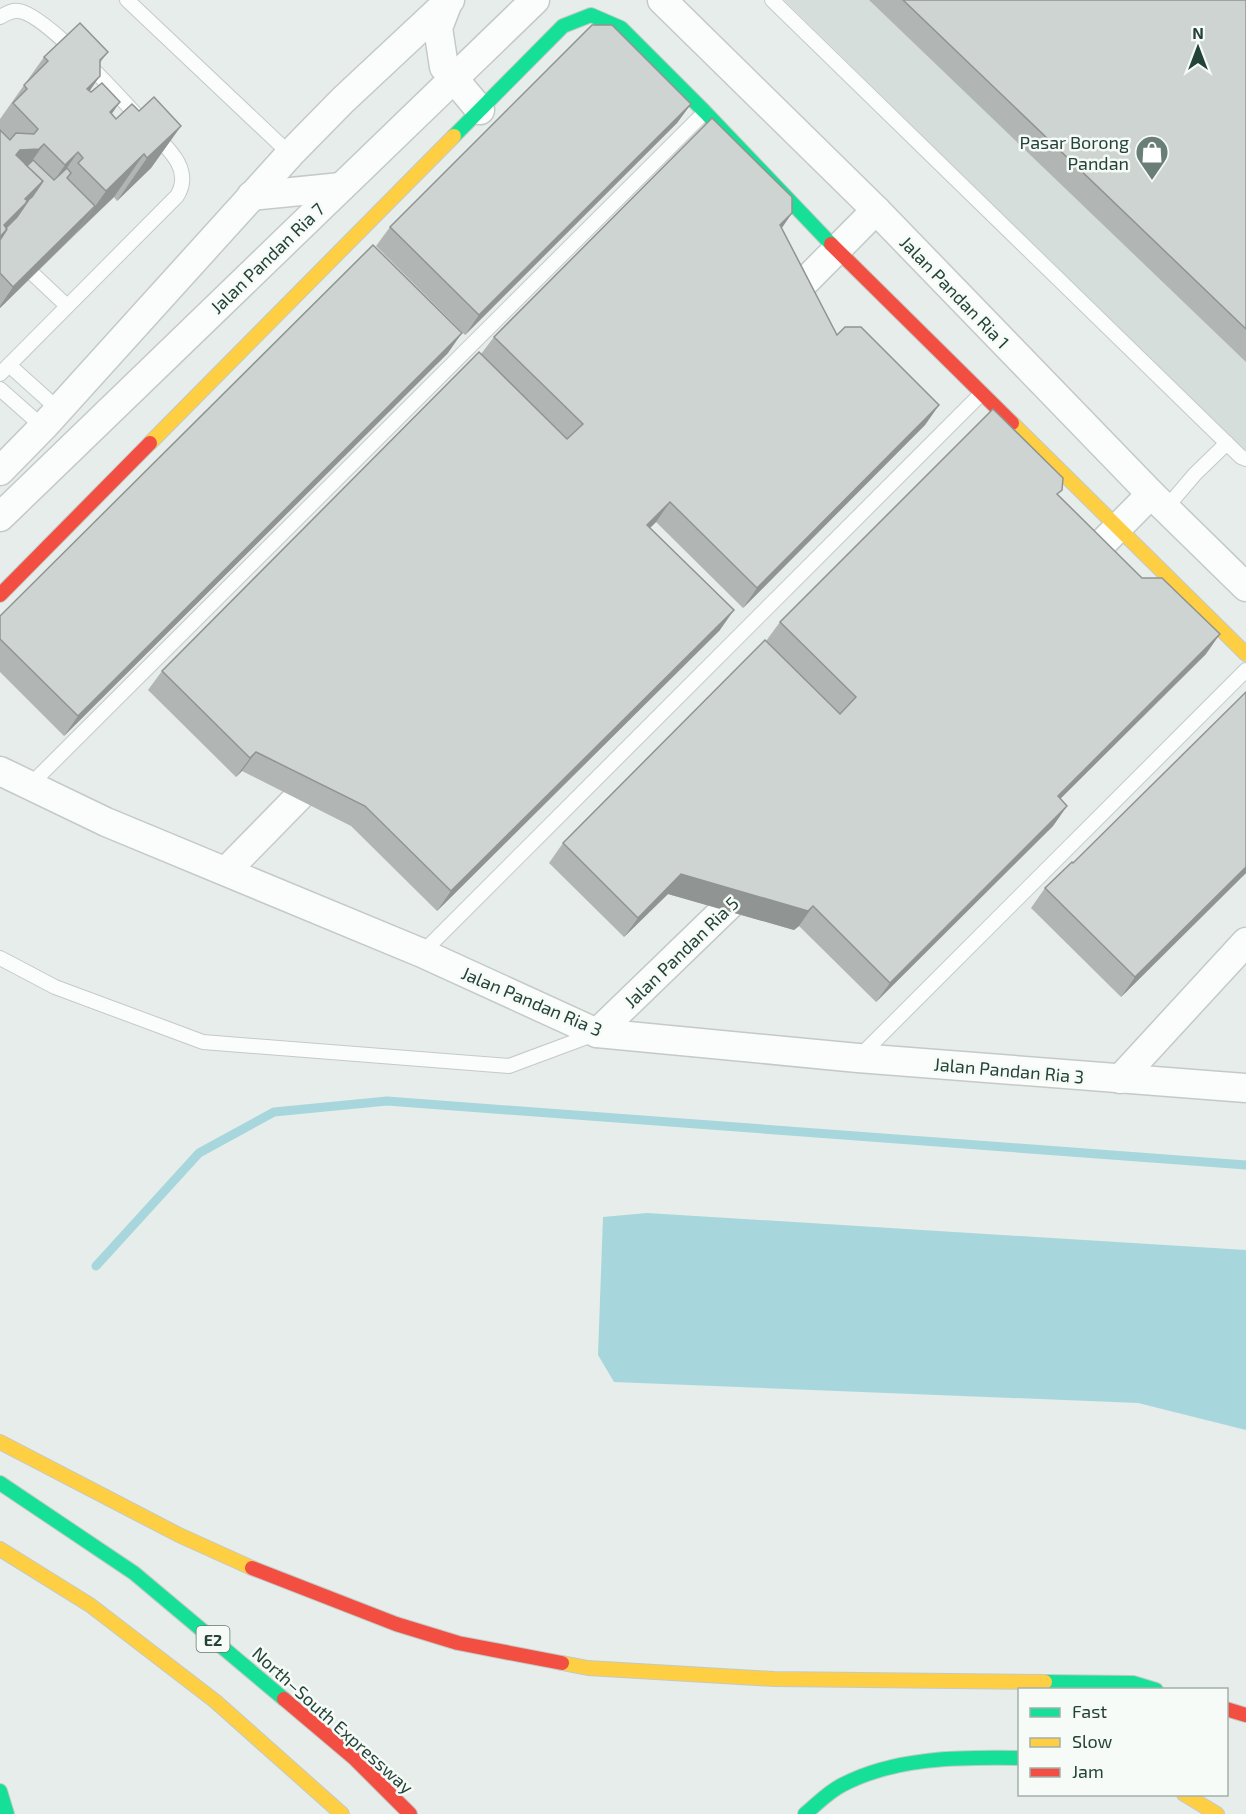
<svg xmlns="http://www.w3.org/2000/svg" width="1246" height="1814" viewBox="0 0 1246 1814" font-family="'Exo 2',sans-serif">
  <rect width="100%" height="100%" fill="#e7edea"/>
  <path fill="#d5deda" d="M784,0H1246V450H1244Z"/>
  <path fill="#a7d7dc" d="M647,1213L1246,1250V1430L1138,1403L614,1382L598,1355L603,1217Z"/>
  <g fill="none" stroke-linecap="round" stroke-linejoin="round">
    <path stroke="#a7d7dc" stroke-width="9" d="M96,1266L199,1153L274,1112L387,1101L1246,1165"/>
    <defs>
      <g id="lane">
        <path d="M127,0L290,154"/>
        <path d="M772,0L1241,457L1246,459"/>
        <path d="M0,17C6,14 11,10 18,11C43,12 120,97 140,119"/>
        <path d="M0,272L16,258L67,306"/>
        <path d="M9,365L59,410"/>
        <path d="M0,374L177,196C192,172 172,152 155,135"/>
        <path d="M0,389L43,427"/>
        <path d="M1166,508L1195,474L1227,443"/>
        <path d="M29,786L705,112"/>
        <path d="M422,953L981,394"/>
        <path d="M0,958L55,987L203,1042L509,1066L595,1034"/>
        <path d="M859,1057L1246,670"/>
      </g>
      <g id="street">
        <path d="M662,0L876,210L1151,494L1246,587"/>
        <path d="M448,2L438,28L444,67L480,110"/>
        <path d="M251,196L341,187"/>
        <path d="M780,307L876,210"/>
        <path d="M0,471L43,427L290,154L343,100L450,0"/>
        <path d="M0,517L535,0"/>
        <path d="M1077,569L1151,494"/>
        <path d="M0,771L106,822L422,953L597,1033L858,1058L1246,1088"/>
        <path d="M226,871L323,772"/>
        <path d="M597,1033L752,883"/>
        <path d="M1120,1079L1246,942"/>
      </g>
      <g id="fast">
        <path d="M454,136L563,26L591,15L621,28L705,112L831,244"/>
        <path d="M0,1483L134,1573L284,1699"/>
        <path d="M1045,1682L1133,1683L1156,1690"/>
        <path d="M0,1791L7,1814"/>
        <path d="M805,1814C817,1804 828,1792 842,1785C895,1757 961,1757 1020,1758"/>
      </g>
      <g id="slow">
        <path d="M1012,423L1246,654"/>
        <path d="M150,443L454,136"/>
        <path d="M0,1442L179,1535L252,1568"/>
        <path d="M0,1549L90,1605L215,1701L342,1814"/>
        <path d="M562,1663L588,1668L774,1679L1045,1682"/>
        <path d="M1184,1794L1217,1814"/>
      </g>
      <g id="jam">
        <path d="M831,244L1012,423"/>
        <path d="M0,595L150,443"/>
        <path d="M252,1568L396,1624L458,1643L562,1663"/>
        <path d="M284,1699L355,1759L410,1814"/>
        <path d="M1226,1709L1246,1715"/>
      </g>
    </defs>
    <use href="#lane" stroke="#c4cac7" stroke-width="16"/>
    <use href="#street" stroke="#c4cac7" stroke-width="31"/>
    <use href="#fast" stroke="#c2cac7" stroke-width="16"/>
    <use href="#slow" stroke="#c2cac7" stroke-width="16"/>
    <use href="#jam" stroke="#c2cac7" stroke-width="16"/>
    <use href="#lane" stroke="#fbfcfc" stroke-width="14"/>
    <use href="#street" stroke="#fbfcfc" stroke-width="28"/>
    <use href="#fast" stroke="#16e098" stroke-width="14"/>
    <use href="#slow" stroke="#ffcf43" stroke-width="14"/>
    <use href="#jam" stroke="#f24e42" stroke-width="14"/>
  </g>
  <g fill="#b1b6b4">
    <path d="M869,0H1246V362Z"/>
    <path d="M108,52L100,63L89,91L111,114L116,119L139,111L181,126L151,168L117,201L114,197L0,308V119L44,57Z"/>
    <path d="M691,104L677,123L465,335L376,246L390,227Z"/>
    <path d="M792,213L782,228L837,335L939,405L925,425L743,608L656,522L650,528L720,630L437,911L351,826L242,771L236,777L148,690L162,671L481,354L494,337Z"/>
    <path d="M448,353L64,736L0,672V616Z"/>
    <path d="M1058,496L1206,654L1060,799L1067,806L1053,826L876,1002L799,926L794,930L668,894L624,937L549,863L563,843L766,641L780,622Z"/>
    <path d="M1073,863L1246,873L1121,997L1031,908L1045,888Z"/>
  </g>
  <g fill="#909492">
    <path d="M100,76L70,119L87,89Z"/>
    <path d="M120,102L90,145L110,112Z"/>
    <path d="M691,104L677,123L465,335L479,315Z"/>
    <path d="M181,126L151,168L117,201L147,158Z"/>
    <path d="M44,144L17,182L16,155L20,150Z"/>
    <path d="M78,152L48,195L35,208L65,165Z"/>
    <path d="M144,154L114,197L76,233L106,191Z"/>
    <path d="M43,181L0,241V231L25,199Z"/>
    <path d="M95,206L76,233L0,308V306L13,287Z"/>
    <path d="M792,213L778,233L780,225Z"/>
    <path d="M462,333L448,353L64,736L78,716Z"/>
    <path d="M939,405L925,425L743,608L757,588Z"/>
    <path d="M670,502L656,522L634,544L647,525Z"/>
    <path d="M734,610L720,630L437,911L451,891Z"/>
    <path d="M1220,634L1206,654L1044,815L1058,796Z"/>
    <path d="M256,752L242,771L236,777L250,758Z"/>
    <path d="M1067,806L1053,826L876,1002L890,983Z"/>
    <path d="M1246,867V873L1121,997L1135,977Z"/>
    <path d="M681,874L813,906L799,926L794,930L668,894L624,937L638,918Z"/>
  </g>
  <g fill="#ced4d1" stroke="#909492" stroke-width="1.5">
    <path d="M903,0H1246V329Z"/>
    <path d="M80,23L108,52L100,60V76L87,89L91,92L102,83L120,102L110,112L116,119L132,104L139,111L154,97L181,126L147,158L144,154L106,191L78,163L83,158L78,152L65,165L44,144L39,149L20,150L16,155L43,181L25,199L28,201L4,225L7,229L0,237V130L10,140L16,133L34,134L38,129L13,103L27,89L24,85L48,61L44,57Z"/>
    <path d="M592,25H612L691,104L479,315L390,227Z"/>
    <path d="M712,118L792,197V213L780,225L837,335L845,327H861L939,405L757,588L670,502L647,525L734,610L451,891L365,806L256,752L250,758L162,671L479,352L567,439L583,424L494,337Z"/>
    <path d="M33,160L54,180L67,168L71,173L67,178L95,206L13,287L0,273V240L7,229L6,228L17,217L28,201H27L32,197L43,181L26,165H28Z"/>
    <path d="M373,245L462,333L78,716L0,639V616Z"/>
    <path d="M993,409L1063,478L1062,490L1057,494L1142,578H1162L1220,634L1058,796L1067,806L890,983L813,906L808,911L681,874L638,918L563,843L765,640L840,714L856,697L780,622Z"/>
    <path d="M1246,692V867L1135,977L1045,888L1072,862L1073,863Z"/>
  </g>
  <defs>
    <symbol id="shop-pin" viewBox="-11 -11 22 30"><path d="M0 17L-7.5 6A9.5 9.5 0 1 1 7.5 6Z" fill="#687e76" stroke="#f6fbf8"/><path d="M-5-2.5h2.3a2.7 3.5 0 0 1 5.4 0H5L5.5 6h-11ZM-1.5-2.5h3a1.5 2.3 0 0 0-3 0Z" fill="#fff"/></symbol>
  </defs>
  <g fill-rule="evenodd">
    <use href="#shop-pin" x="1133" y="133" width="38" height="52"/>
  </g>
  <g text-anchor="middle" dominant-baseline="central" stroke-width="5" stroke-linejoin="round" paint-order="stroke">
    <rect fill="#f6fbf8" stroke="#627a72" stroke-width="1.5" x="196.5" y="1626" width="33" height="26" rx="4.5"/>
    <g font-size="16" font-weight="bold" fill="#234238">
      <text x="213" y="1639">E2</text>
    </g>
    <g font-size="18" fill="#234238" stroke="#f6fbf8" text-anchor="end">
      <text x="1129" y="142">Pasar Borong<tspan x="1129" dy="21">Pandan</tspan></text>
    </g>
    <g font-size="18" fill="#234238" stroke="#f6fbf8">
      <text transform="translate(267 258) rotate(-44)">Jalan Pandan Ria 7</text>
      <text transform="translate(955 292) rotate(46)">Jalan Pandan Ria 1</text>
      <text transform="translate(681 952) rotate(-44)">Jalan Pandan Ria 5</text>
      <text transform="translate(532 1001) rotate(23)">Jalan Pandan Ria 3</text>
      <text transform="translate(1009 1070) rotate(5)">Jalan Pandan Ria 3</text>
      <text transform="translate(333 1720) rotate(42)">North–South Expressway</text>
    </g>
  </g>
  <rect x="1018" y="1688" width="210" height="108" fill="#f6fbf8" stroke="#a2b1ab" stroke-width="1.5"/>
  <rect x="1030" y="1708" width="30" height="9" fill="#16e098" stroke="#a2b1ab" stroke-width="1.5"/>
  <text x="1072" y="1718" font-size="18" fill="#234238">Fast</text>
  <rect x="1030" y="1738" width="30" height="9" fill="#ffcf43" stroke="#a2b1ab" stroke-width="1.5"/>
  <text x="1072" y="1748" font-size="18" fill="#234238">Slow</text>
  <rect x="1030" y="1768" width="30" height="9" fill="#f24e42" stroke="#a2b1ab" stroke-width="1.5"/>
  <text x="1072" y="1778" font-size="18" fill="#234238">Jam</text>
  <g transform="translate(1198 48)" stroke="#f6fbf8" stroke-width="4.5" paint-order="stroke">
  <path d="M0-4.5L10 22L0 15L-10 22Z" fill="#234238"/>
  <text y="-9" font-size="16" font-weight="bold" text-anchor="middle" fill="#234238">N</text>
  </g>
</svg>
